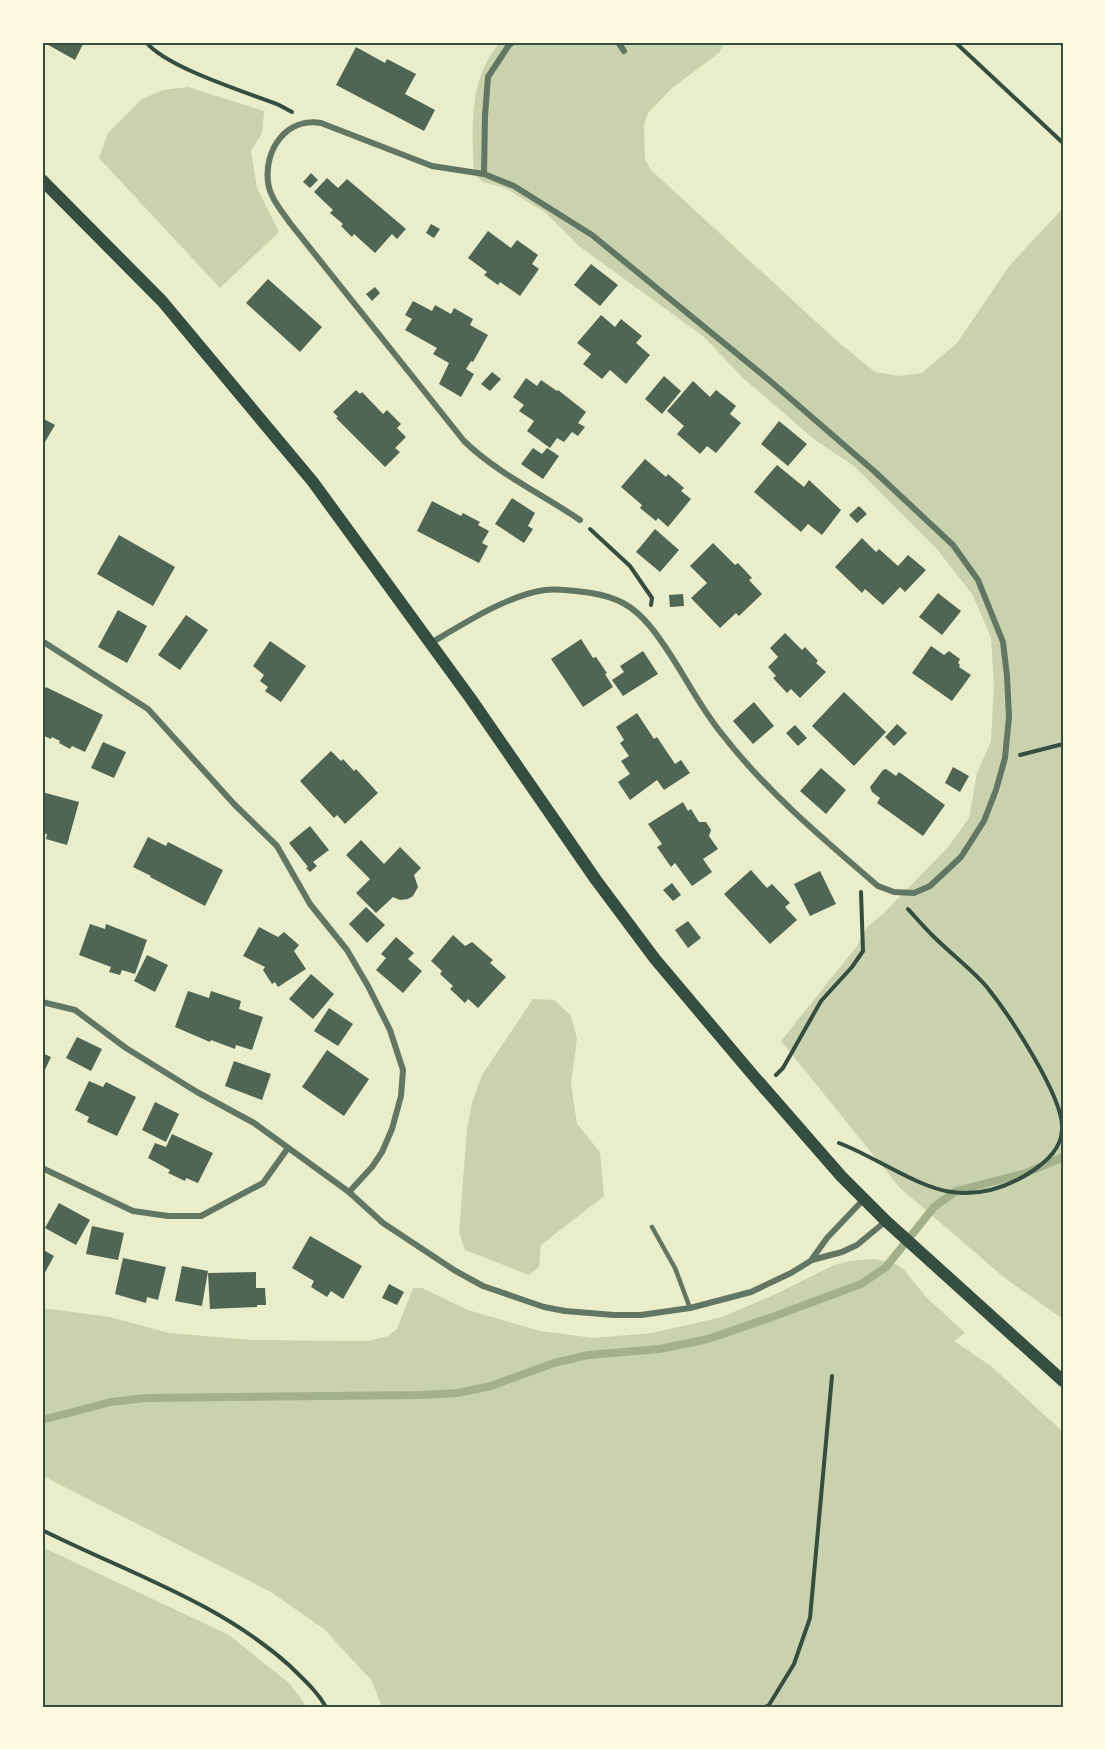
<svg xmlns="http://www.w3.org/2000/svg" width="1105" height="1749" viewBox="0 0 1105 1749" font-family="'Work Sans',sans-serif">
  <rect width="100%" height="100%" fill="#e9edc9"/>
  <g fill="#cad2ad">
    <path d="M501,42H725L719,53L672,88L648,113L644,124L645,159L651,170L838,342L875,372L899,376L922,373L957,343L1010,265L1063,208V1319L1006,1279L900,1188L781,1041L857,946L868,926L884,913L949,846L969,818L977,773L991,741L994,684L991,637L972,594L936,548L854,466L815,440L743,378L703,336L579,246L545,212L505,188L483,182L474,174C472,131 468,76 501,42Z"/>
    <path d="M188,87L264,111L262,133L251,151L257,188L279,232L220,288L99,158L108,133L142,99L163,90Z"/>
    <path d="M533,999L554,1000L571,1016L577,1038L571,1084L577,1124L600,1152L604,1196L541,1245L539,1267L529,1275L465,1250L459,1232L467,1130L472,1103L482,1075Z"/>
    <path d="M875,1259L896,1264L904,1270L927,1298L965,1333L954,1341L991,1366L1063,1432V1707H382L372,1681L324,1629L271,1592L45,1477L42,1468V1308L110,1317L169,1333L253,1340L369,1341L388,1336L397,1329L413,1288H422L468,1310L540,1331L594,1338L652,1333L722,1317L776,1294L834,1265L850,1261Z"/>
    <path d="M42,1547L229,1635L290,1684L307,1707H42Z"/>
  </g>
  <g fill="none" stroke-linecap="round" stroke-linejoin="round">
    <path stroke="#a3b18a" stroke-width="8" d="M42,1420L111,1402L146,1398L422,1395L457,1393L491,1386L554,1363L588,1355L660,1349L708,1339L775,1316L861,1284L886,1267L934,1207L956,1191L1026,1173L1063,1157"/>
  </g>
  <g fill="#4f6655">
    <path d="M43,42H84L75,60Z"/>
    <path d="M356,47L385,63L387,59L416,74L405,94L435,110L424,131L336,85Z"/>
    <path d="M311,173L318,180L310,188L303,182Z"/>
    <path d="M327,178L338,188L347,179L406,229L397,239L392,234L375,253L354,234L352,237L341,226L343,224L330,213L333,210L314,192Z"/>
    <path d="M431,224L440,229L434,238L426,233Z"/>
    <path d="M488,231L511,248L517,240L538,255L532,264L539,269L520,296L500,282L498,285L484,275L487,272L468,258Z"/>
    <path d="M591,264L618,285L600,306L574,285Z"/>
    <path d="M268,279L322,327L300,352L246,303Z"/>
    <path d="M375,287L380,293L372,301L366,294Z"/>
    <path d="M413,301L432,311L435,305L451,314L454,308L473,319L470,325L488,335L473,362L471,361L466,369L474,374L461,397L439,384L449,363L433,354L437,348L405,330L412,319L405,315Z"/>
    <path d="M601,315L615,327L621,319L642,336L636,343L650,355L626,384L610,370L602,379L583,364L591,354L577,343Z"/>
    <path d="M492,372L501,379L490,391L481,384Z"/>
    <path d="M664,376L681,391L662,414L645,399Z"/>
    <path d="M526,378L537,386L541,380L557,391L558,390L586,412L578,423L585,427L578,436L572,432L564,442L557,438L550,448L527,431L534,421L519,411L524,405L513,397Z"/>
    <path d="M693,381L710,397L716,390L736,406L730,414L741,423L716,453L707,446L700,454L677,434L684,426L667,411Z"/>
    <path d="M356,390L360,394L362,392L383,414L387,410L401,424L397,428L406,437L395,448L400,452L385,467L336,418L338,417L333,412Z"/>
    <path d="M42,418L55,425L42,447Z"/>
    <path d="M779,421L807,444L788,466L761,444Z"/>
    <path d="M533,448L542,454L547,448L559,456L543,479L521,464Z"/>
    <path d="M645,459L666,477L668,474L684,488L681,491L691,499L668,527L658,518L656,521L640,508L642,505L621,487Z"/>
    <path d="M777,465L804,487L809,480L841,510L822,535L808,524L801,532L754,492Z"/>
    <path d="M512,498L535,513L528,526L533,529L524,543L495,524Z"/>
    <path d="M432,501L461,516L463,513L480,522L478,525L489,531L482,543L488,546L479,563L417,531Z"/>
    <path d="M859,506L867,514L857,523L849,515Z"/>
    <path d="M655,529L679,550L660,572L636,552Z"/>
    <path d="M119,535L175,567L153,606L97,574Z"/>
    <path d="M862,538L876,552L879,549L898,566L908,555L926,570L905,592L900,587L883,605L865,589L862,593L835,567Z"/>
    <path d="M713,543L735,565L738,563L752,578L749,580L762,594L739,616L736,613L720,628L691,598L707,583L690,566Z"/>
    <path d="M938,593L961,611L942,635L919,617Z"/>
    <path d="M683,594L684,606L670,607L669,595Z"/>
    <path d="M118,610L147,626L127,663L98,647Z"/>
    <path d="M186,615L208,630L180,670L158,655Z"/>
    <path d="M785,633L802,650L805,647L818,661L816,663L826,672L800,698L791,689L787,693L773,678L776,676L768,667L778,657L770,648Z"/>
    <path d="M581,639L593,658L596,657L607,673L605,674L613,687L583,707L551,659Z"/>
    <path d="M270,641L306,666L281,702L265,691L268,687L260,681L264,675L253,666Z"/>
    <path d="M931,646L944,655L949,651L960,659L958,663L960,665L959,667L971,675L952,701L912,673Z"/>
    <path d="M643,651L658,674L623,696L612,680L624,672L620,666Z"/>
    <path d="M46,687L103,715L85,752L72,746L70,749L59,743L60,741L52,737L51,739L42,735V695Z"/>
    <path d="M844,692L886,732L854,766L812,726Z"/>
    <path d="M754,702L774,726L753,744L733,721Z"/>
    <path d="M637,713L654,739L657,737L675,764L681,760L690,773L664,790L657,780L630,800L618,782L630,774L621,761L629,756L620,743L624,740L616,727Z"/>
    <path d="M897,724L907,733L894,746L885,737Z"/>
    <path d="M795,725L807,738L798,746L786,733Z"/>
    <path d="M103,742L126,752L114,778L91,768Z"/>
    <path d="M331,751L341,761L343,759L354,771L356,769L378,793L345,824L337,815L334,818L300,781Z"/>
    <path d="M953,767L969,776L960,792L945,783Z"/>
    <path d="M821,768L846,790L826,814L800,791Z"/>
    <path d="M886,769L896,776L899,772L945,805L923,836L877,803L880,798L872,792L870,787L883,770Z"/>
    <path d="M42,792L79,802L67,845L46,839L47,834L42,833Z"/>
    <path d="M683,802L688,811L691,809L699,822H706L711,830L709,836L718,849L703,859L712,872L692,886L675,863L671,867L657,847L662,844L648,824Z"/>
    <path d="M310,826L329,850L313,862L317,866L310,872L306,868L308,867L289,843Z"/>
    <path d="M148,837L166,846L168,842L223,870L205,906L150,877L151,876L133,867Z"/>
    <path d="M361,840L384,864L400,847L421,868L414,875L418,887L413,896L408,899L400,900L393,897L376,913L356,893L370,879L346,855Z"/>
    <path d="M751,870L767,888L772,884L790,903L785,907L797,920L770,944L724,894Z"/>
    <path d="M820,871L836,904L810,916L794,884Z"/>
    <path d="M672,883L681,895L673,901L663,890Z"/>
    <path d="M366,907L385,925L367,943L349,924Z"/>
    <path d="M688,921L701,938L688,948L675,930Z"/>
    <path d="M90,924L105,929L106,924L147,940L135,974L122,970L120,975L109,972L111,967L79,955Z"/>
    <path d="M259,927L278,937L284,932L299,945L294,951L306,969L278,987L275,982L272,984L263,970L265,967L243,956Z"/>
    <path d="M453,935L465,946L472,942L493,960L490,963L506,977L478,1008L468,999L465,1003L450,989L453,986L440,974L442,971L431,961Z"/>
    <path d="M396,937L414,953L408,959L422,971L403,993L376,970L386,958L381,954Z"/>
    <path d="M147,955L168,965L155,992L134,981Z"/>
    <path d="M311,974L334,994L313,1019L289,999Z"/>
    <path d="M188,991L209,998L211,991L241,1001L239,1009L263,1017L252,1050L236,1045L235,1049L211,1040L210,1042L175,1027Z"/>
    <path d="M329,1008L353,1024L338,1046L314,1031Z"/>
    <path d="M77,1037L102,1049L91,1071L66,1058Z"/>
    <path d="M327,1050L369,1079L344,1116L302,1087Z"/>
    <path d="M42,1053L51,1057L42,1076Z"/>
    <path d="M234,1061L271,1074L262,1100L225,1086Z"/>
    <path d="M89,1081L103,1087L106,1082L136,1097L117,1136L87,1122L89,1117L75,1110Z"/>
    <path d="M155,1102L179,1114L166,1142L142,1130Z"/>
    <path d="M172,1134L213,1153L198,1183L186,1178L185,1181L168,1173L170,1170L148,1158L155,1143L166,1147Z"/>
    <path d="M59,1203L90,1220L76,1245L45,1228Z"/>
    <path d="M92,1226L124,1233L118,1260L86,1254Z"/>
    <path d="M310,1236L362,1266L343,1299L331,1291L327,1297L311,1287L314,1281L292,1268Z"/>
    <path d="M42,1249L54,1256L42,1278Z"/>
    <path d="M123,1258L166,1267L158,1300L147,1297L146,1303L115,1294Z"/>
    <path d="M182,1266L208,1271L202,1306L175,1301Z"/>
    <path d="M256,1272V1288H265L266,1305H257V1307L210,1309L208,1273Z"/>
    <path d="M389,1284L404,1292L397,1305L382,1298Z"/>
  </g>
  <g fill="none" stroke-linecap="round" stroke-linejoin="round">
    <g stroke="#344e41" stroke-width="4">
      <path d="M146,42C167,68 246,92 279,105L292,112"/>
      <path d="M955,42L1063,143"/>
      <path d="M590,529L630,566L652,598L651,605"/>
      <path d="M1020,755L1063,744"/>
      <path d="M776,1075L783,1068L821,1001L852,967L863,951L861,892"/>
      <path d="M839,1143C874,1156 918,1188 952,1192C981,1196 1010,1186 1034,1170C1048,1160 1061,1148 1062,1130C1065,1098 1007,1012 986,986C970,968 950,953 933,936C924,927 916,918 908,909"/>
      <path d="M42,1530C126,1572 219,1602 290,1666C303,1679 317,1691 326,1707"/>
      <path d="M765,1707L769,1705L794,1664L810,1618L832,1376"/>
    </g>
    <path stroke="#617663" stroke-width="4.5" d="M652,1227L675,1268L690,1308"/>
    <g stroke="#617663" stroke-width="6">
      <path d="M618,42L624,51"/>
      <path d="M484,174L485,116L488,77L509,45L513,42"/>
      <path d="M42,641L148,709L234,804L277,846L310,904L347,950L368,986L390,1030L403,1070L401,1096L392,1129L382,1152L372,1167L349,1192"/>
      <path d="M431,643C463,624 508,595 545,590C560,588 576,591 591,593C616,597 632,605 649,625C677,658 694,700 722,734C766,791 823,839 878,886L894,892L914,893L930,886L961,857L984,821L996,790L1005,758L1009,717L1007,676L1003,642L978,580L953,545L874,471L769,380L592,235L514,186L484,174L432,166L321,123C287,117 264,149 268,182C270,198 281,210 290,223L464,441C498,474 542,494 580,520"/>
      <path d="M42,1002L75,1010L126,1048L197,1092L254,1123L349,1192L383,1223L454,1270L483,1286L544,1307L565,1311L614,1315H641L690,1308L751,1292L791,1273L812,1260L842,1252L857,1245L886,1221"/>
      <path d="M42,1168L133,1211L168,1216H201L263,1183L288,1148"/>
      <path d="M812,1259L827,1238L864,1199"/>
    </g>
    <path stroke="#344e41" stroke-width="12" d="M42,180L162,301L313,482L471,699L596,880L655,959L752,1074L841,1176L886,1221L1063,1381"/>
  </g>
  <rect width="1105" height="1749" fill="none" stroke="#fefae0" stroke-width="87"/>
  <rect x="44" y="44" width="1018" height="1662" fill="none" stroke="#344e41" stroke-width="2"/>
</svg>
